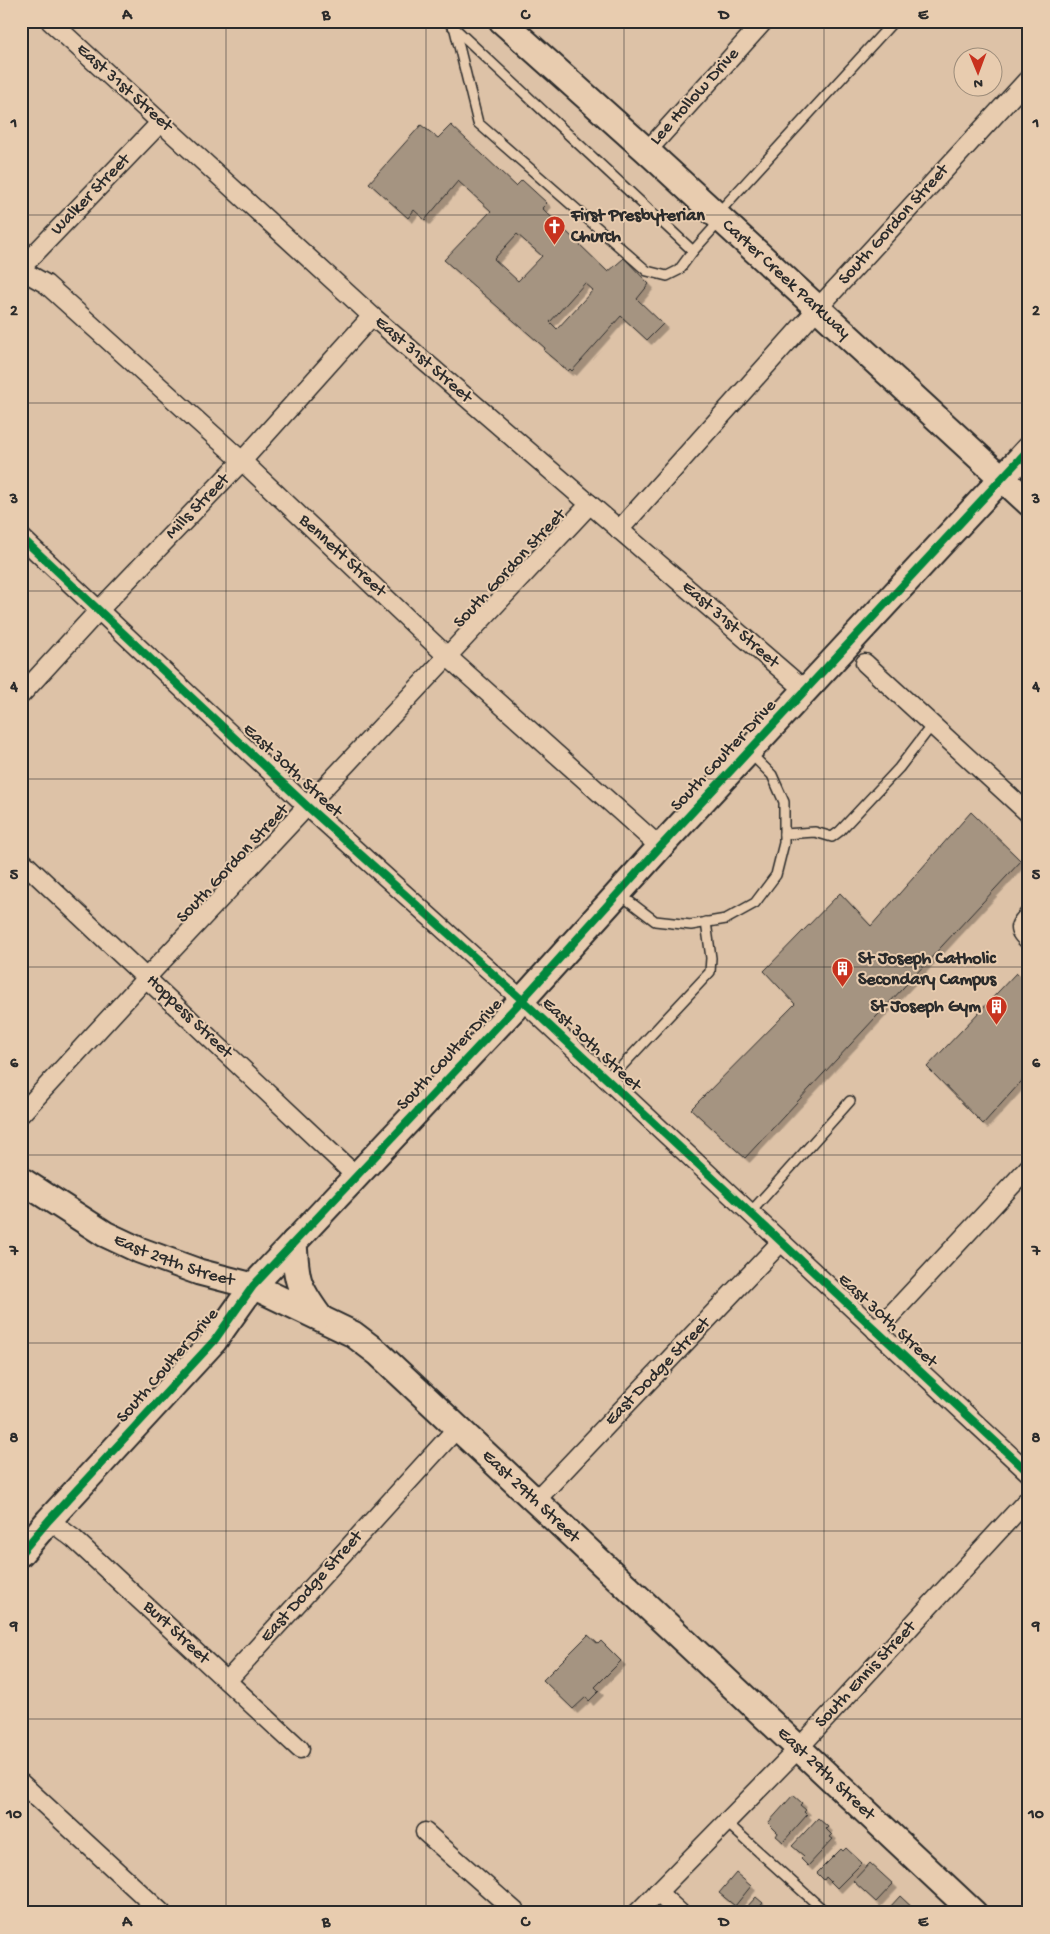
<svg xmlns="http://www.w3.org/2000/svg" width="1050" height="1934" viewBox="0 0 1050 1934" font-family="'Gochi Hand',sans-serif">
  <defs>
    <filter id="shadow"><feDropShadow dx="4.5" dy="4.5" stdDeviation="0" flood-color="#0004"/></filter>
  </defs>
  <rect width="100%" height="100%" fill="#ddc2a7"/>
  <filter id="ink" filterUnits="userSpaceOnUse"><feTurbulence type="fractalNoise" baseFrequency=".02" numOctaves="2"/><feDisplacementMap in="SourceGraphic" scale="10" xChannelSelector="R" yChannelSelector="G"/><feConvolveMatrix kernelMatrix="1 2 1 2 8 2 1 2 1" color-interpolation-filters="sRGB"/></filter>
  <g filter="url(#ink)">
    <g fill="#a59481" stroke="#2b2b2b" fill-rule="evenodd" filter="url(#shadow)">
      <path d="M421,125L438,138L451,125L516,186L522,180L547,203L542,208L608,272L624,258L649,284L637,299L663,324L647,340L621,316L572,371L570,369L568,371L544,351L545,348L444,260L491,211L458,181L425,220L414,210L408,218L369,183ZM517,234L542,256L518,281L494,259ZM585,283L593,290L557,329L550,322Z"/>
      <path d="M971,812L1021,861L745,1158L691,1109L795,1004L764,971L840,893L871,926Z"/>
      <path d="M1016,973L1029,985V1073L983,1124L927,1067Z"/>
      <path d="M588,1635L598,1644L601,1641L621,1661L595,1687L599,1691L589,1701L586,1697L573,1709L543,1680Z"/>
      <path d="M793,1795L802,1803L800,1805L806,1810L804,1812L807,1815L783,1842L776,1836L778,1833L768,1823Z"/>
      <path d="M818,1818L828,1827L826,1829L832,1835L830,1837L833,1839L808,1866L801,1859L804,1856L792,1846Z"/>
      <path d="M846,1848L862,1863L837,1888L826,1877L824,1880L817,1873L841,1849L843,1851Z"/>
      <path d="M870,1863L893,1884L876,1902L853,1881Z"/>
      <path d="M736,1873L751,1886L735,1906L719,1893Z"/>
      <path d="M900,1896L917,1912L916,1913H894L889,1908Z"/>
      <path d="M756,1897L763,1903L755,1913H749L745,1909Z"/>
    </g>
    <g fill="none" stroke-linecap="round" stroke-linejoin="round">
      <defs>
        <g id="lane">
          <path d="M447,21L693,251L720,221"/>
          <path d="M455,30L478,123L647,271L667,276L679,270L693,251"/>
          <path d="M718,213L894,21"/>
          <path d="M784,834L815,832L832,837L840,831L899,768L932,725"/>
          <path d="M621,895L655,921L691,925L726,919L755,903L776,875L784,843V802L772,775L750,753"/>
          <path d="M1029,908C1012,926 1010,930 1029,947"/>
          <path d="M608,1081L710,972L711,958L706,922"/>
          <path d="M749,1214L850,1101"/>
          <path d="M726,1822L821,1908"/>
        </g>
        <g id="street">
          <path d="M50,21L372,316L805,690"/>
          <path d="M647,151L764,21"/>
          <path d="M21,268L161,122"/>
          <path d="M21,270L46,284L242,461L448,657L660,847"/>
          <path d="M619,530L818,308L1029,78"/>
          <path d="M21,537L308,807L522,1000L1029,1473"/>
          <path d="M865,663L1029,814"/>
          <path d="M21,695L99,610L242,461L372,316"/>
          <path d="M21,860L356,1176"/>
          <path d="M21,1114L147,977L590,504"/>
          <path d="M876,1331L1029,1167"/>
          <path d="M536,1500L780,1243"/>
          <path d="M49,1520L74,1539L300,1749"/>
          <path d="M227,1681L458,1427"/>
          <path d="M21,1783L162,1913"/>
          <path d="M425,1832L517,1913"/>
          <path d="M657,1892L680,1913"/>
          <path d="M637,1913L798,1749L1029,1498"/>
        </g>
        <g id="secondary">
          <path id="s1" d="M502,21L647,151L1029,503"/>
          <path id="s2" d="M21,1180L105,1234L139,1250L199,1272L253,1286L353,1334L378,1353L974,1913"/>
          <path d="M294,1242C296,1279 297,1286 319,1316"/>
          <path d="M21,1553L49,1520L214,1341L253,1286L522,1000L660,847L1029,449"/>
        </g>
      </defs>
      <use href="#lane" stroke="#2b2b2b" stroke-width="12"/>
      <use href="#street" stroke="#2b2b2b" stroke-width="21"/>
      <use href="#secondary" stroke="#2b2b2b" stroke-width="29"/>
      <use href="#lane" stroke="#e8ccaf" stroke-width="9"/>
      <use href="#street" stroke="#e8ccaf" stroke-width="18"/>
      <use href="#secondary" stroke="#e8ccaf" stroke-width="25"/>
      <defs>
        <g id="cycleway">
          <path d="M21,537L308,807L522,1000L1029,1473"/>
          <path d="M21,1553L49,1520L214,1341L253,1286L522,1000L660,847L1029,449"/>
        </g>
      </defs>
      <use href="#cycleway" stroke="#e8ccaf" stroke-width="11"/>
      <use href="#cycleway" stroke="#00873e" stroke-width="8"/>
    </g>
  </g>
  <path fill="none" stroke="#2b2b2b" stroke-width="1" stroke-opacity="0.55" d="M226,21V1913M426,21V1913M624,21V1913M824,21V1913M21,215H1029M21,403H1029M21,591H1029M21,779H1029M21,967H1029M21,1155H1029M21,1343H1029M21,1531H1029M21,1719H1029"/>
  <defs>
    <symbol id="church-pin" viewBox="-11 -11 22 30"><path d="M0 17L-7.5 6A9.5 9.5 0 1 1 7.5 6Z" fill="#c8321e" stroke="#e8ccaf"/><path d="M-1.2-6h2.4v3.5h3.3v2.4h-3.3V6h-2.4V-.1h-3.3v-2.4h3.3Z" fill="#fff"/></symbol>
    <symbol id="building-pin" viewBox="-11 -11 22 30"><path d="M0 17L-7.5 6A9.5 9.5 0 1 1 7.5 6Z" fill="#c8321e" stroke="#e8ccaf"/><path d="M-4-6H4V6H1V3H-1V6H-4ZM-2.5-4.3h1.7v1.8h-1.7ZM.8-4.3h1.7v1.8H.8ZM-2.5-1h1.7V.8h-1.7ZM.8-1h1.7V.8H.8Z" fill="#fff"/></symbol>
  </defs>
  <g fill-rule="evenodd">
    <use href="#church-pin" x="542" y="214" width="25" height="34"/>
    <use href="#building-pin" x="830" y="956" width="25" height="34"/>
    <use href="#building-pin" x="984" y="994" width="25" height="34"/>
  </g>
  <g text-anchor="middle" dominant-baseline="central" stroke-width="4" stroke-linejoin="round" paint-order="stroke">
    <g font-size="18" fill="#2b2b2b" stroke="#e8ccaf">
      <text transform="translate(124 88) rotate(42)">East 31st Street</text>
      <text transform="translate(695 97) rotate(-48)">Lee Hollow Drive</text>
      <text transform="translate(91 195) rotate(-46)">Walker Street</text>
      <text transform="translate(894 225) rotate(-48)">South Gordon Street</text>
      <text stroke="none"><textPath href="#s1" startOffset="384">Carter Creek Parkway</textPath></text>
      <text transform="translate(423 360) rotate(41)">East 31st Street</text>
      <text transform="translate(198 507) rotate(-46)">Mills Street</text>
      <text transform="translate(342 556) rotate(43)">Bennett Street</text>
      <text transform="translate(510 569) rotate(-47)">South Gordon Street</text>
      <text transform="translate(730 625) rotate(41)">East 31st Street</text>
      <text transform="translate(724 756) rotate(-47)">South Coulter Drive</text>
      <text transform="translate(292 771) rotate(43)">East 30th Street</text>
      <text transform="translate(233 864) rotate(-47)">South Gordon Street</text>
      <text transform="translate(189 1017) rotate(44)">Hoppess Street</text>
      <text transform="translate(591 1045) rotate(43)">East 30th Street</text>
      <text transform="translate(450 1055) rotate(-47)">South Coulter Drive</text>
      <text stroke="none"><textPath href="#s2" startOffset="174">East 29th Street</textPath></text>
      <text transform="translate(887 1321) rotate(43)">East 30th Street</text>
      <text transform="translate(168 1366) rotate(-49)">South Coulter Drive</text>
      <text transform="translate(658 1372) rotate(-46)">East Dodge Street</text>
      <text stroke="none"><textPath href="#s2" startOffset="609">East 29th Street</textPath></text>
      <text transform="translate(312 1587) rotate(-48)">East Dodge Street</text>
      <text transform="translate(176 1633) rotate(43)">Burt Street</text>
      <text transform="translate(866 1675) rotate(-47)">South Ennis Street</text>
      <text stroke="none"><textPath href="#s2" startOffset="1014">East 29th Street</textPath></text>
    </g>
    <g font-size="18" font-weight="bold" fill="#2b2b2b" stroke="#e8ccaf" text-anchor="start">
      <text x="571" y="216">First Presbyterian<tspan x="571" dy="21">Church</tspan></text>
      <text x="858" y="959">St Joseph Catholic<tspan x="858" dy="21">Secondary Campus</tspan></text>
      <text x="981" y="1007" text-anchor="end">St Joseph Gym</text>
    </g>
  </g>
  <rect width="1050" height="1934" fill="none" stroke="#e8ccaf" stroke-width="55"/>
  <g transform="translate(978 72) rotate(179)"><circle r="24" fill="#e8ccaf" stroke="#9c8c7a"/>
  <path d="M0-4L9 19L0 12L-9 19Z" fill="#c8321e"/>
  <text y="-8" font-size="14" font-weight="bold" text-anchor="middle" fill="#2b2b2b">N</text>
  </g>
  <rect x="28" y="28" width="994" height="1878" fill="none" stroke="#2b2b2b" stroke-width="2"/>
  <g font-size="16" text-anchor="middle" font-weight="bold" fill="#2b2b2b">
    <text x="127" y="19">A</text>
    <text x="326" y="19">B</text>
    <text x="525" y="19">C</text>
    <text x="724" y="19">D</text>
    <text x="923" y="19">E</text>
    <text x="14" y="127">1</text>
    <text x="1036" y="127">1</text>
    <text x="14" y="315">2</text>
    <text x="1036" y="315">2</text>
    <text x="14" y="503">3</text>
    <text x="1036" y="503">3</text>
    <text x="14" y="691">4</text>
    <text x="1036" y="691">4</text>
    <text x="14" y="879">5</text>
    <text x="1036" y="879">5</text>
    <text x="14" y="1067">6</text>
    <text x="1036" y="1067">6</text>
    <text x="14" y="1255">7</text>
    <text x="1036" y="1255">7</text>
    <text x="14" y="1442">8</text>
    <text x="1036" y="1442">8</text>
    <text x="14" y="1630">9</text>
    <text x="1036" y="1630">9</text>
    <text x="14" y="1818">10</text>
    <text x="1036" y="1818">10</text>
    <text x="127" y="1926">A</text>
    <text x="326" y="1926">B</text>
    <text x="525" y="1926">C</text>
    <text x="724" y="1926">D</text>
    <text x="923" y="1926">E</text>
  </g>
</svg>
